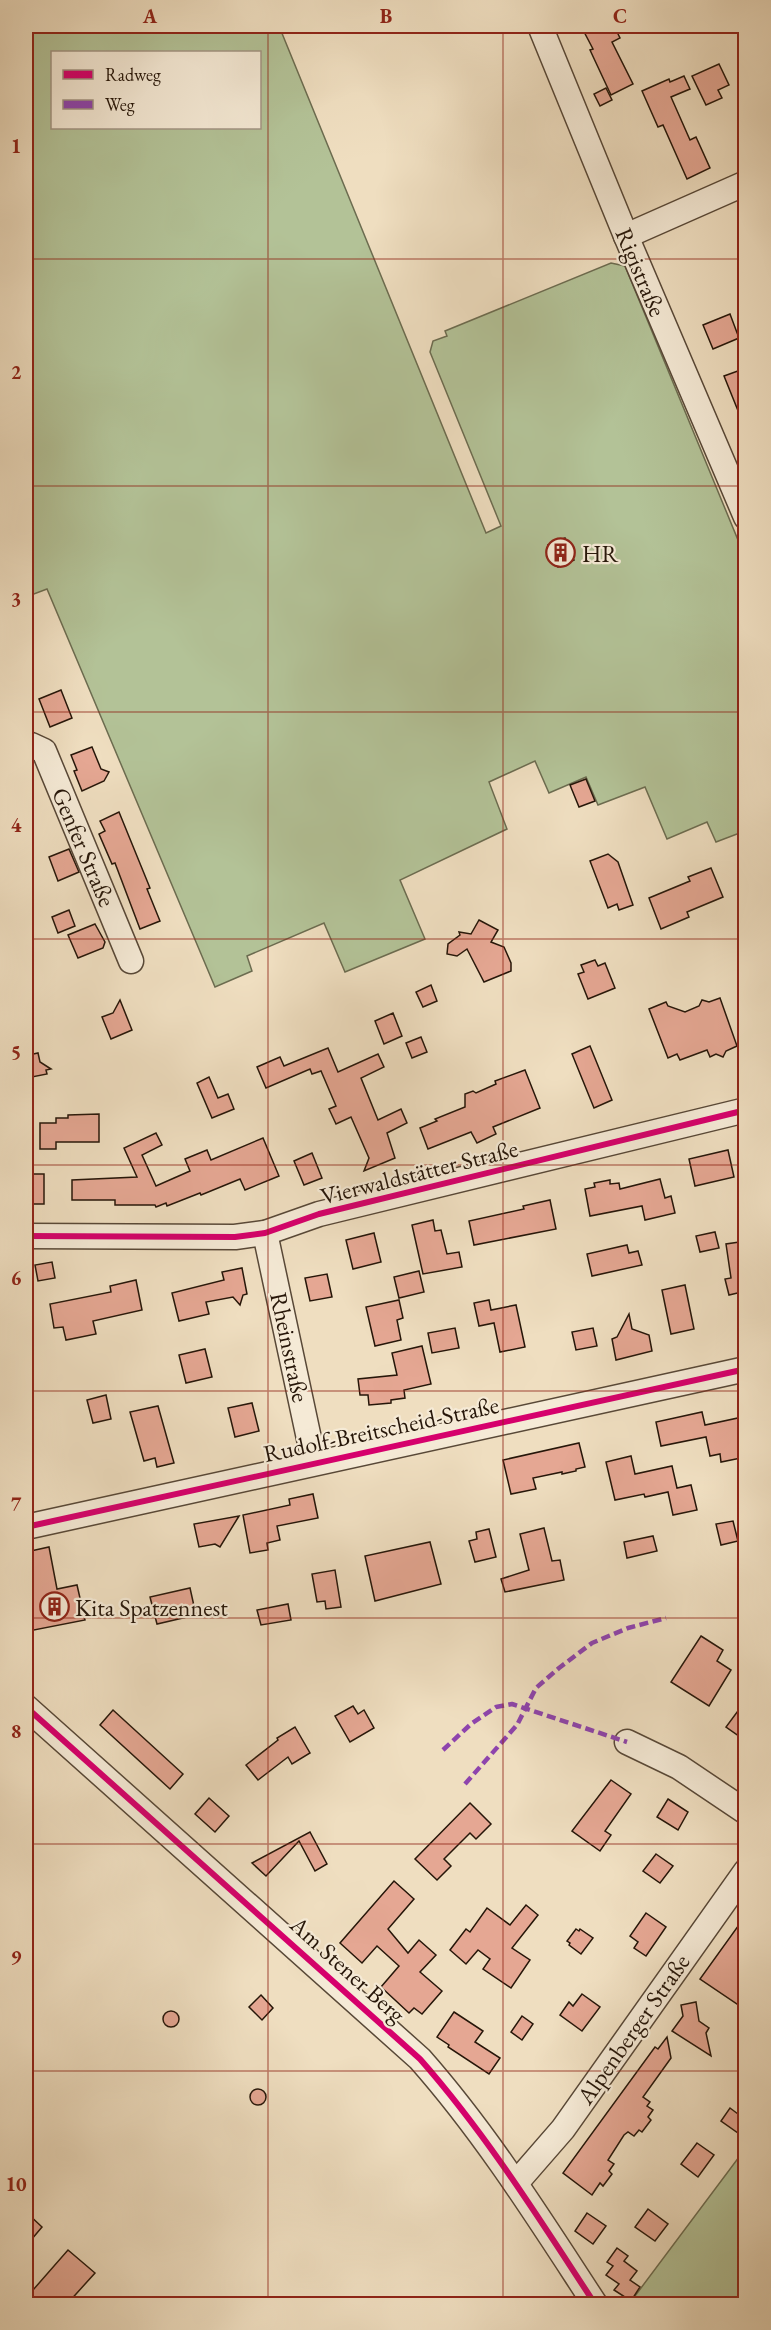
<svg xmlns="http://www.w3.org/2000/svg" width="771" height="2330" viewBox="0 0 771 2330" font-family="'EB Garamond',serif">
  <rect width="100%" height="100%" fill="#efdec0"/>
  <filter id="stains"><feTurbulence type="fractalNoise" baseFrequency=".00333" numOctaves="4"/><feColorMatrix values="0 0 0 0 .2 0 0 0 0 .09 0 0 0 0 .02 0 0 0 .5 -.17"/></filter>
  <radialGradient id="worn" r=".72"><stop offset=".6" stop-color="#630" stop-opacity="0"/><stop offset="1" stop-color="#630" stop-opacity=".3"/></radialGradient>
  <g fill="#b3c297" stroke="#6c6c50" stroke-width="1.5" fill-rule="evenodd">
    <path d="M26,26H279L486,533L501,526L430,352L433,341L447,336L445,331L611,263L625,266L745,557L746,788L744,789L746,794L745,831L716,842L707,822L667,839L645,787L598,805L586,777L549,793L535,761L489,782L507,829L400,880L425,939L345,972L324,923L247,956L252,971L215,987L47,589L26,597ZM52,52H260V128H52Z"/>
    <path d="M745,2149V2304H629Z"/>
  </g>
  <g fill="#e5a793" stroke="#261609" stroke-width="1.5">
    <path d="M581,26H614L620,38L612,42L633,84L611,95L590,50L593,49Z"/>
    <path d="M719,64L729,85L718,90L722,98L706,105L692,76Z"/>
    <path d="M684,76L690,89L671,97L690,140L696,137L710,168L687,179L663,125L658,127L642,91L669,79L670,82Z"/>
    <path d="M606,88L612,100L600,106L594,94Z"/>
    <path d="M730,314L739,338L713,349L703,325Z"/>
    <path d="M746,368V428H745L724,376Z"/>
    <path d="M565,538L574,560L558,567L548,545Z"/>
    <path d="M61,690L72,718L50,727L39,699Z"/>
    <path d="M92,747L101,769L109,772L104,781L82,791L74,771L77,770L71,755Z"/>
    <path d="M586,779L595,801L579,807L570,785Z"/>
    <path d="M119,812L150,888L147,889L160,921L140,929L115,863L112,864L99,834L105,831L100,821Z"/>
    <path d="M69,849L79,872L58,881L49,857Z"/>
    <path d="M608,854L618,862L633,905L619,910L617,904L608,908L590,861Z"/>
    <path d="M711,868L723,897L687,912L689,917L661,929L649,898L690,881L688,877Z"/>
    <path d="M69,910L75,926L58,933L52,917Z"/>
    <path d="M479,920L498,930L491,942L504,947L511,963V971L484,982L467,949L457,956L447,954L448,944L460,935L459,932L471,934Z"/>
    <path d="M95,924L105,942L103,948L78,958L68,935Z"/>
    <path d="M595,960L598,966L605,963L615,988L588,999L578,974L584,972L581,965Z"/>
    <path d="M431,985L437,1001L423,1007L416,992Z"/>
    <path d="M720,998L737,1046L726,1051L723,1057L716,1054L710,1057L707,1050L680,1060L677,1054L668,1058L649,1009L666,1002L668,1006L685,1012L699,1006L702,1000L709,1002Z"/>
    <path d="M120,1000L132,1030L111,1039L102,1017L113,1013Z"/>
    <path d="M393,1013L402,1036L384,1044L375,1021Z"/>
    <path d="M421,1037L427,1052L412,1058L406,1043Z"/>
    <path d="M590,1046L612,1100L594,1108L572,1054Z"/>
    <path d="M328,1048L338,1072L378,1054L384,1067L361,1078L378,1120L401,1109L407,1123L387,1133L395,1158L364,1171L369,1158L351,1117L336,1124L329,1109L336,1106L321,1071L312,1074L310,1069L266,1088L257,1067L280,1057L284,1066Z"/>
    <path d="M26,1053L29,1055L38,1053L40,1062L51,1069L46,1070L47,1074L32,1077L31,1074L26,1075Z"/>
    <path d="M525,1070L540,1108L493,1127L496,1134L477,1143L471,1132L428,1149L420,1128L437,1121L435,1119L465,1107V1094L473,1091L476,1093L496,1084L495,1081Z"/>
    <path d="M209,1077L218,1098L228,1094L234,1109L212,1118L197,1083Z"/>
    <path d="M99,1114V1142H56V1149H40V1123H56V1118H68V1115Z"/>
    <path d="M156,1133L162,1145L142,1155L156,1186L190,1171L185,1159L207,1150L211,1160L263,1138L279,1176L245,1190L240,1179L201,1195L200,1193L167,1206L166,1203L156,1207L155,1205H115V1200H72V1180L137,1177L124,1148Z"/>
    <path d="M728,1150L734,1177L695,1186L689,1159Z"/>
    <path d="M312,1153L322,1178L304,1185L294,1161Z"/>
    <rect x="26" y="1174" width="18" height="30"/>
    <path d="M660,1179L665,1198L671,1196L675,1213L645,1220L642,1206L590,1216L585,1189L595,1187L594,1183L610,1180V1184L619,1183L620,1189Z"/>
    <path d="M550,1200L556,1229L474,1245L469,1221L524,1209L523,1206Z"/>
    <path d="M433,1220L435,1231L441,1230L447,1254L459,1252L462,1267L423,1274L412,1225Z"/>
    <path d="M715,1232L719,1248L700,1252L696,1236Z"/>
    <path d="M374,1233L381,1262L353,1269L346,1240Z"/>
    <path d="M746,1241V1260L742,1261L746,1275V1291L729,1295L725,1279L731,1278L726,1244Z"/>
    <path d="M627,1245L629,1253L638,1251L642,1265L592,1276L587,1254Z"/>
    <path d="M52,1262L55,1278L38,1281L35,1265Z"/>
    <path d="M242,1268L247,1294L243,1295L240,1305L233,1297L206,1302L209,1314L179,1321L172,1293L224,1280L222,1272Z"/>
    <path d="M419,1271L424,1292L399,1298L394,1277Z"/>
    <path d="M327,1274L332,1297L310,1301L305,1278Z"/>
    <path d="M136,1280L142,1310L93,1321L96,1334L66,1340L63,1327L54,1328L50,1304L111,1292L110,1286Z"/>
    <path d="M685,1285L694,1329L671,1334L662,1290Z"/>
    <path d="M399,1300L403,1318L397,1320L401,1340L375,1346L366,1307Z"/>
    <path d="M489,1300L491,1310L516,1305L525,1347L500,1352L494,1323L479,1326L474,1303Z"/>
    <path d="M629,1314L632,1329L649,1335L652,1351L616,1360L612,1339L617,1337Z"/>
    <path d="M455,1328L459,1348L432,1353L428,1333Z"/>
    <path d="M593,1328L597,1346L576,1350L572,1332Z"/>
    <path d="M422,1346L431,1384L404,1390L405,1398L391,1400V1403L369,1405L368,1395H360L358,1379L397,1375L392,1353Z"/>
    <path d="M205,1349L212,1377L186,1383L179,1355Z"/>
    <path d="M106,1395L111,1419L93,1423L87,1400Z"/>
    <path d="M252,1403L259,1431L235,1437L228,1408Z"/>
    <path d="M158,1406L174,1463L157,1467L155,1458L144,1461L130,1412Z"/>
    <path d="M702,1412L705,1425L738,1418L746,1457L721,1462L720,1454L710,1456L706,1437L661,1446L656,1422Z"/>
    <path d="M579,1443L585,1467L576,1469V1471L562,1474V1472L533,1478L536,1489L511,1494L503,1460Z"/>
    <path d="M631,1456L635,1474L672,1466L677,1488L691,1485L697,1510L673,1515L668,1492L645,1497L644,1494L615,1500L606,1462Z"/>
    <path d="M313,1494L318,1518L277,1526L280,1540L267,1543L268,1550L250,1553L243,1515L290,1505L289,1499Z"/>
    <path d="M239,1516L220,1547L215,1544L199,1547L194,1524Z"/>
    <path d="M733,1521L738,1541L721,1545L716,1524Z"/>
    <path d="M544,1528L552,1561L560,1560L564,1580L505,1592L501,1579L529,1570L520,1534Z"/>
    <path d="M489,1529L496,1557L475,1562L469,1541L477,1539L476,1532Z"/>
    <path d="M653,1536L657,1551L627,1558L624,1542Z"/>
    <path d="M430,1542L441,1584L375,1601L365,1556Z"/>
    <path d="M49,1547L57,1589L77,1585L85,1620L29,1631L27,1623H26V1596L31,1595L26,1569V1564L28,1563L26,1552Z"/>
    <path d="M335,1570L341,1607L326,1609L325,1601L317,1602L312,1574Z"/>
    <path d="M190,1588L196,1615L157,1624L150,1597Z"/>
    <path d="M288,1604L291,1620L261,1625L257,1610Z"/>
    <path d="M701,1636L723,1650L717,1661L731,1670L709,1706L671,1682Z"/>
    <path d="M746,1700V1741L726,1727Z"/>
    <path d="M353,1706L358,1714L364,1710L374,1728L350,1742L335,1716Z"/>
    <path d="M113,1710L183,1774L170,1789L100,1725Z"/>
    <path d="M295,1727L310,1753L292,1764L288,1757L258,1780L246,1765L278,1740L277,1738Z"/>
    <path d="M611,1780L631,1794L605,1831L611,1835L600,1851L572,1831Z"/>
    <path d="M209,1798L229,1816L215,1832L195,1814Z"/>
    <path d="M668,1799L688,1812L678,1830L657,1817Z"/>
    <path d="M470,1803L491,1824L476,1839L470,1833L444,1859L451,1866L437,1880L415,1859Z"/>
    <path d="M310,1832L327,1864L315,1871L299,1841L266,1876L252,1863Z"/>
    <path d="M656,1854L673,1866L660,1883L643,1871Z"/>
    <path d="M394,1881L414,1899L388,1929L408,1953L419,1940L436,1955L420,1972L442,1991L422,2014L414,2008L409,2013L381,1987L399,1966L377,1946L362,1963L340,1943Z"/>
    <path d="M526,1905L538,1915L512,1948L530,1960L511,1988L483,1969L490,1959L478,1950L466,1964L450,1950L466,1929L470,1932L487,1908L510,1925Z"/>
    <path d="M646,1913L666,1927L646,1956L634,1948L638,1942L630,1936Z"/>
    <path d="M746,1915V2010L700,1979Z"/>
    <path d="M576,1929L579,1931L580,1929L593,1938L581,1954L569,1945L570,1943L567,1941Z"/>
    <path d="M582,1994L600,2007L582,2031L560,2015L569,2002L573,2006Z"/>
    <path d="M261,1995L273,2008L262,2020L249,2007Z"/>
    <path d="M696,2002L699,2021L709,2028L706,2033L711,2056L672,2031L683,2016L681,2005Z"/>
    <circle cx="171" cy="2019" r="8"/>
    <path d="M454,2012L483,2031L475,2042L500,2058L489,2074L448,2047L449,2045L437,2037Z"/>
    <path d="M522,2016L533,2024L522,2040L511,2032Z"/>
    <path d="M667,2037L671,2058L643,2097L650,2102L647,2106L653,2110L648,2117L651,2120L642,2132L639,2130L634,2136L628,2132L624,2135L608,2160L614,2164L609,2171L612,2174L603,2186L600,2183L592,2195L563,2173L655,2047L658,2049Z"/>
    <circle cx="258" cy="2097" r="8"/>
    <path d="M730,2108L746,2120V2123L738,2133L721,2121Z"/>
    <path d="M697,2143L714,2155L698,2177L681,2164Z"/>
    <path d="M648,2209L668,2224L655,2241L635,2227Z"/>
    <path d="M26,2212L42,2227L26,2246Z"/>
    <path d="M587,2213L606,2226L593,2244L575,2231Z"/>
    <path d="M617,2248L628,2256L624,2261L637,2271L630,2280L640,2287L631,2301L614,2290L619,2284L606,2275L613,2266L607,2262Z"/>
    <path d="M68,2250L95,2273L67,2304H26V2298Z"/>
  </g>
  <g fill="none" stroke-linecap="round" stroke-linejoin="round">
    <defs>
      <g id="minor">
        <path d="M540,26L626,236L746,517"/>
        <path d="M626,236L746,183"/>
        <path d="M26,747L31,745L44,751L131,961"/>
        <path d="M265,1233L314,1462"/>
        <path d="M26,1236L235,1237L265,1233L319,1214L746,1110"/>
        <path d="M26,1527L746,1369"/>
        <path d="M26,1707L420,2059C487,2135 540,2220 595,2304"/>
        <path d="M627,1742L679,1767L746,1812"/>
        <path d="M516,2183L563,2129L746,1871"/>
      </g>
    </defs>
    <use href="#minor" stroke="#584837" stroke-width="27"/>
    <use href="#minor" stroke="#f5ead6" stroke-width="24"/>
    <g stroke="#8e44ad" stroke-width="4.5" stroke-dasharray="9 4.5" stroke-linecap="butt">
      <path d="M443,1750L471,1724L496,1707L512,1704L627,1742"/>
      <path d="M465,1784L517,1725L536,1688L559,1668L592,1643L628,1628L666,1618"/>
    </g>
    <defs>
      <g id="cycleway">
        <path d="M26,1236L235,1237L265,1233L319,1214L746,1110"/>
        <path d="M26,1527L746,1369"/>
        <path d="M26,1707L420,2059C487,2135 540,2220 595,2304"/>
      </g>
    </defs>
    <use href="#cycleway" stroke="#f5ead6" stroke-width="10"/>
    <use href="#cycleway" stroke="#d6006c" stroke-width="6"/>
  </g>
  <path fill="none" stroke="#8f2418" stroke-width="1.5" stroke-opacity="0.55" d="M268,26V2304M503,26V2304M26,259H746M26,486H746M26,712H746M26,939H746M26,1165H746M26,1391H746M26,1618H746M26,1844H746M26,2071H746"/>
  <defs>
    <symbol id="building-ring" viewBox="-11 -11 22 22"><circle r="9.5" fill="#f5ead6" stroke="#8f2418" stroke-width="1.5"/><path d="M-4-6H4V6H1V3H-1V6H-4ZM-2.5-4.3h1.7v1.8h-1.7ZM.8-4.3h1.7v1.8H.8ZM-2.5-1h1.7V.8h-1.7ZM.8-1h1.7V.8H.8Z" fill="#8f2418"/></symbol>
  </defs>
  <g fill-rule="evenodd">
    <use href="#building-ring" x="544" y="536" width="33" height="33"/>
    <use href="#building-ring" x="38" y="1590" width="33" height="33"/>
  </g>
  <g text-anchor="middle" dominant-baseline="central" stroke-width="4.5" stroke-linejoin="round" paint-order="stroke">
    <g font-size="24" fill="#261609" stroke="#f5ead6">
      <text transform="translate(641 272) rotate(67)">Rigistraße</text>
      <text transform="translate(84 847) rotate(67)">Genfer Straße</text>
      <text transform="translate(419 1172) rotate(-14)">Vierwaldstätter Straße</text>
      <text transform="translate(290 1347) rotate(78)">Rheinstraße</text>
      <text transform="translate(381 1429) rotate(-12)">Rudolf-Breitscheid-Straße</text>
      <text transform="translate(348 1969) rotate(42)">Am Stener Berg</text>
      <text transform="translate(633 2029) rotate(-55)">Alpenberger Straße</text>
    </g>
    <g font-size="24" fill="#261609" stroke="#f5ead6" text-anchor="start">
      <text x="582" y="553">HR</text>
      <text x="75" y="1607">Kita Spatzennest</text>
    </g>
  </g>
  <rect width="771" height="2330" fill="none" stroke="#efdec0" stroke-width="66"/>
  <rect x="51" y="51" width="210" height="78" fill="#f5ead6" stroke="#a29584" stroke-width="1.5"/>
  <rect x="63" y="70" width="30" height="9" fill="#d6006c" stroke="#a29584" stroke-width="1.5"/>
  <text x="105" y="81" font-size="18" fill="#261609">Radweg</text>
  <rect x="63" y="100" width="30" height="9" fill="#8e44ad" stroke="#a29584" stroke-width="1.5"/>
  <text x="105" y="111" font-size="18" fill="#261609">Weg</text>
  <rect x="33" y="33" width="705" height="2264" fill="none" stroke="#8f2418" stroke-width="2"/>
  <g font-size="20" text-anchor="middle" font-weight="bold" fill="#8f2418">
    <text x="150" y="23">A</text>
    <text x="386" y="23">B</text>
    <text x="620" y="23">C</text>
    <text x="16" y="153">1</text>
    <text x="16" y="379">2</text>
    <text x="16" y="606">3</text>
    <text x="16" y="832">4</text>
    <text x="16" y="1059">5</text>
    <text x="16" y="1285">6</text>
    <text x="16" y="1511">7</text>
    <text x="16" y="1738">8</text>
    <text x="16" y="1964">9</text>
    <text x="16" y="2191">10</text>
  </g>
  <rect width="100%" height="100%" filter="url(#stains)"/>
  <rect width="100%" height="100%" fill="url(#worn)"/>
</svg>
